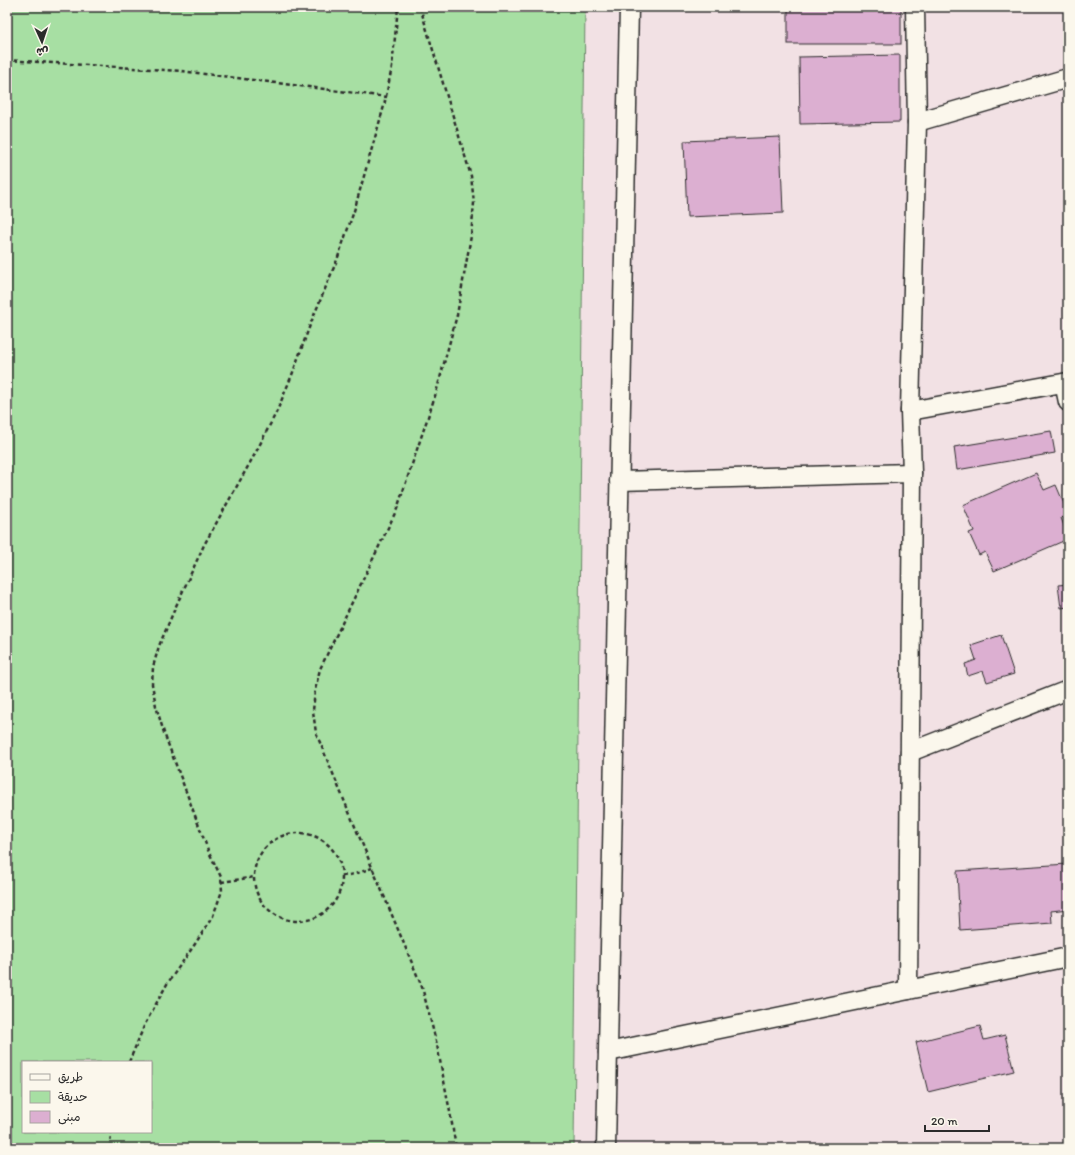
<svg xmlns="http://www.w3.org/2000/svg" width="1075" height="1155" viewBox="0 0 1075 1155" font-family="Itim,'Playpen Sans Arabic',sans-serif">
  <rect width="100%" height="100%" fill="#f2e1e4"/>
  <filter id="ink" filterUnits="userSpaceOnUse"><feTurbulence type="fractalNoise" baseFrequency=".025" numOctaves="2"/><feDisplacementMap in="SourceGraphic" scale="8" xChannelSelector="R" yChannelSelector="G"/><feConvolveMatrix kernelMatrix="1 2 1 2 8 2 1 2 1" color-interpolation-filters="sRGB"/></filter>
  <g filter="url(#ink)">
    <path fill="#a7dfa3" stroke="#698567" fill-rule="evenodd" d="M7,7H585L574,1148H7ZM23,1062H151V1132H23Z"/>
    <g fill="#dcafd1" stroke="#2b2b2b">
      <rect x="788" y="7" width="113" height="37"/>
      <path d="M900,55V122L800,124L799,57Z"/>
      <path d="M780,137L783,213L687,217L684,141Z"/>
      <path d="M1051,431L1055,453L957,470L954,447Z"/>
      <path d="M1036,473L1044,490L1056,485L1068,513V515L1061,518L1068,536V539L994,571L985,552L979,555L969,533L974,531L963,505Z"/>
      <path d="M1068,584V607L1061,608L1058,585Z"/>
      <path d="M1001,635L1014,674L987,682L983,671L968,676L965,664L976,660L971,645Z"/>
      <path d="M1068,864V909L1051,911L1052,923L960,930L957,871Z"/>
      <path d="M980,1026L984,1040L1005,1035L1014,1071L928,1092L916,1042Z"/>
    </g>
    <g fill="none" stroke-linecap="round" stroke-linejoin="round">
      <defs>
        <g id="street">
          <path d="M917,122L1068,78"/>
          <path d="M1064,383L1068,402"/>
          <path d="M910,411L1068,382"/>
          <path d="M619,481L912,473"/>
          <path d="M910,752L1068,690"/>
          <path d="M908,990L912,473L910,411L917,122L915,7"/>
          <path d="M608,1052L1068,957"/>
          <path d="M606,1148L629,7"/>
        </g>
      </defs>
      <use href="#street" stroke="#2b2b2b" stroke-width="21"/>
      <g stroke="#2b2b2b" stroke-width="2.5" stroke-dasharray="4 3" stroke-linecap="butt">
        <path d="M420,7L471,176L474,203L471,236L457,315L436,393L397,509L320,669L315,690L313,711L316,733L422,987L437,1045L450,1112L456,1148"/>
        <path d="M7,60L181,71L387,97"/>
        <circle cx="298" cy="877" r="44"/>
        <path d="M342,876L355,874L372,868"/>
        <path d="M221,882L255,877"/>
        <path d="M129,1062L145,1024L167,984L195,944L213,916L222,891L221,877L208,850L164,733L156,706L152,684L153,667L159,646L176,606L204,545L256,452L277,411L292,375L310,325L337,260L354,211L384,106L392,67L398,7"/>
        <path d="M110,1148L111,1132"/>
      </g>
      <use href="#street" stroke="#fbf7ec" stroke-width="18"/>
    </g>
  </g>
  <rect width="1075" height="1155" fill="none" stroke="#fbf7ec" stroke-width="24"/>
  <rect x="12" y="12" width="1051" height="1131" fill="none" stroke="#2b2b2b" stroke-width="1.5" filter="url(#ink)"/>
  <rect x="22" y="1061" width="130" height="72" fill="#fbf7ec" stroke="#a8a59f"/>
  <rect x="30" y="1074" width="20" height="6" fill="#fbf7ec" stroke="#a8a59f"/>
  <text x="58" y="1081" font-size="12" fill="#2b2b2b">طريق</text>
  <rect x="30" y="1091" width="20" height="12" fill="#a7dfa3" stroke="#a8a59f"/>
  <text x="58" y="1101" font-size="12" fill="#2b2b2b">حديقة</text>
  <rect x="30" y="1111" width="20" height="12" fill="#dcafd1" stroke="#a8a59f"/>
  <text x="58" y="1121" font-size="12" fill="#2b2b2b">مبنى</text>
  <g transform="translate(42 42) rotate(177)" stroke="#fbf7ec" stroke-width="3" paint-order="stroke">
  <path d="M0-3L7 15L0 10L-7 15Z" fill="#2b2b2b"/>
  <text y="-6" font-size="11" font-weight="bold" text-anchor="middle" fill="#2b2b2b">ش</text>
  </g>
  <path d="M925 1125v6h64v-6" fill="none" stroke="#2b2b2b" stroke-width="2"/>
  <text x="931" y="1125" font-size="12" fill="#2b2b2b" stroke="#fbf7ec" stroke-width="3" paint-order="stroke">20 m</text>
</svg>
